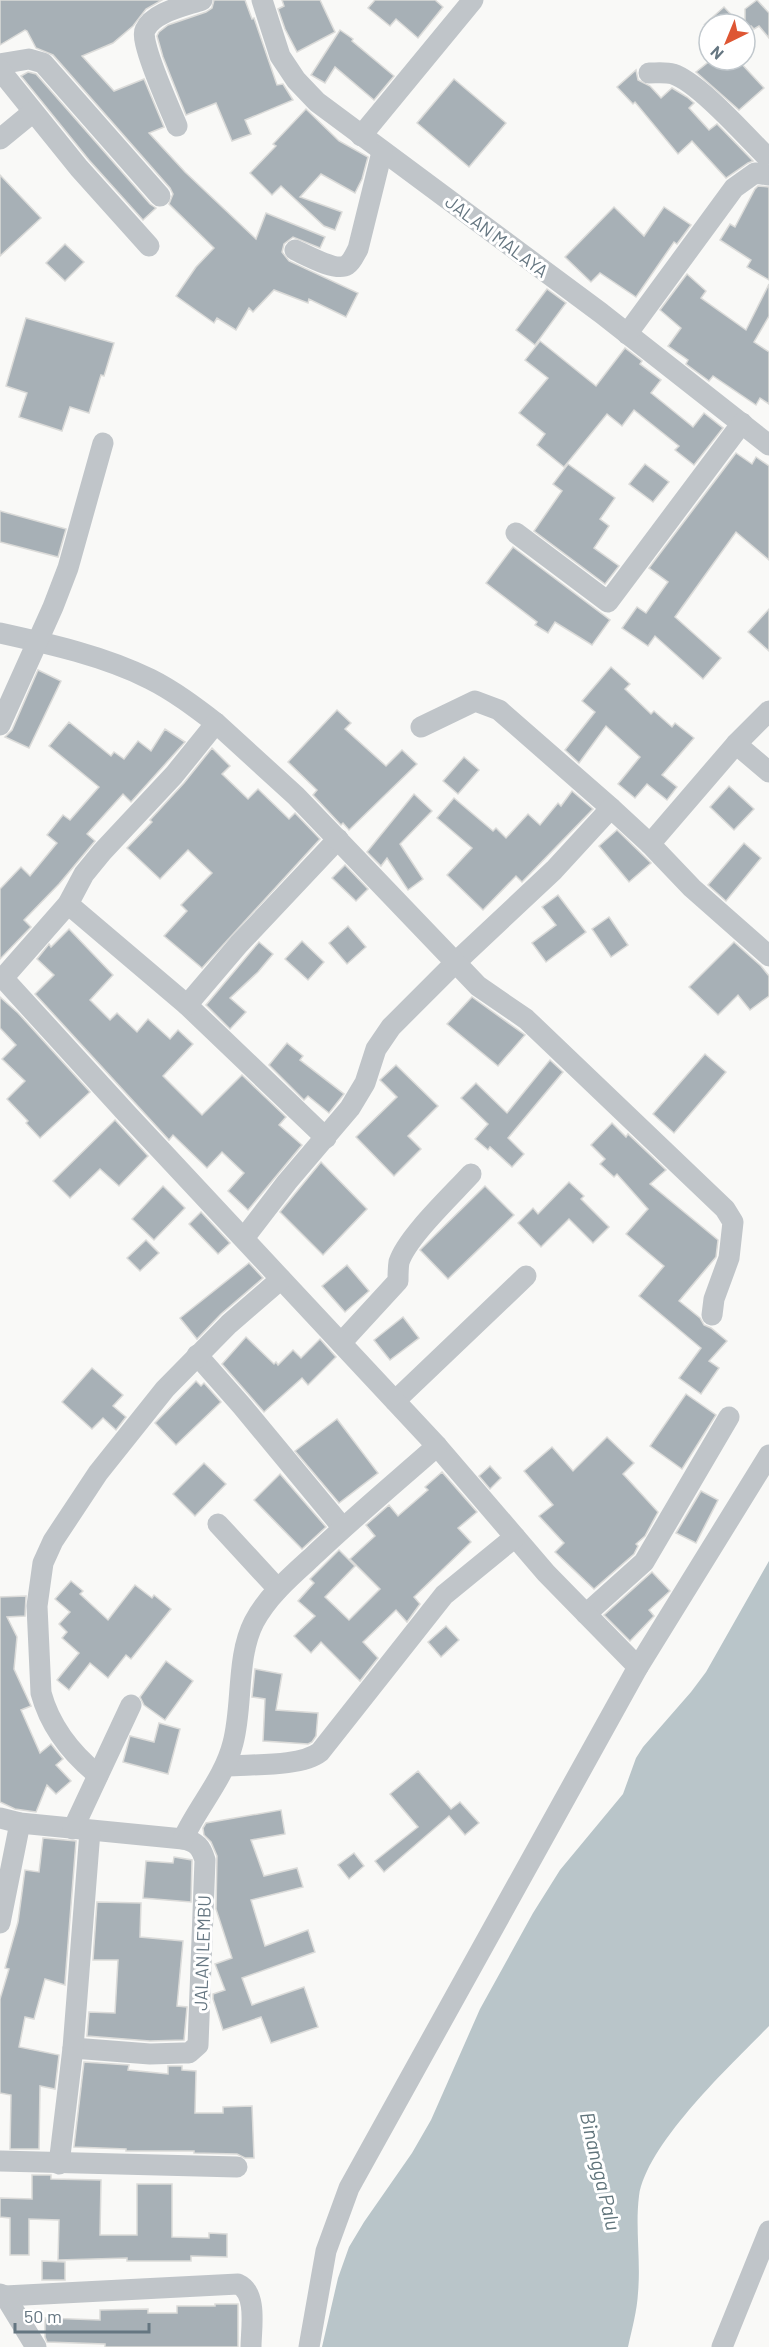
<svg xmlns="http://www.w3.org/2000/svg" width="769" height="2347" viewBox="0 0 769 2347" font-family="Barlow,sans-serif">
  <rect width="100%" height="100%" fill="#f9f9f7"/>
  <path fill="#b9c5c9" d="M769,1561V2026C731,2065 647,2143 639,2196C635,2228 641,2260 638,2293C637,2311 632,2329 628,2347H322L338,2278L349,2247L364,2222L412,2153L431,2120L480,2009L533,1913L560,1870L623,1794L636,1758L643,1747L691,1692L706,1672Z"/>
  <g fill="#a7b0b6" stroke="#dbdbd9" stroke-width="1.5">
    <path d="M0,0H162L146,9L133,26L113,43L82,56L114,91L144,79L164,127L149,133L185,172L256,239L266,213L325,237L320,248L293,237L284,244L282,252L289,261L358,293L346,317L309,299L308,303L274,290L253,312L249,308L236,330L217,318L214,323L176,296L196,267L214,248L169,204L173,194L170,188L53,55L36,48L27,31L25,30L0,45Z"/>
    <path d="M214,0H245L252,19L254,18L277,85L283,84L293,100L245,120L251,134L232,141L216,103L186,115L163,57L157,36L159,32L168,25L206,12L212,8Z"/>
    <path d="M282,0H320L335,32L297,52L285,29L278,9L284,6Z"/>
    <path d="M375,0H435L443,7L418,38L396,19L390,26L368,8Z"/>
    <path d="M757,0L769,13V38L759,26L754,29L751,26L745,30V9Z"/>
    <path d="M724,7L740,24H705Z"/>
    <path d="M340,30L353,39L352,41L394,76L374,100L335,67L325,83L311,75Z"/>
    <path d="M711,60H738L764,88L739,110L696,72Z"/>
    <path d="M636,70L638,80L650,86L661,98L672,88L687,97L694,103L689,108L709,130L717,124L753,161L748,163L726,178L692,141L678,154L635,102L633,104L617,87Z"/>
    <path d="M28,72L36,74L150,204L156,208L143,220L89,160L21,76Z"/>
    <path d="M454,79L506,123L469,167L417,123Z"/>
    <path d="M306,109L339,141L368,157L362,179L355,193L321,174L300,197L342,212L335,230L324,226L281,186L272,195L250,173L276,146L273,144Z"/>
    <path d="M0,175L41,218L0,256Z"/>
    <path d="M758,186L769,187V280L747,267L751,260L720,240L730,224L735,227L755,189Z"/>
    <path d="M614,207L644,236L664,207L691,225L677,244L674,242L636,297L600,273L591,282L565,257Z"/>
    <path d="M65,244L84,262L65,281L46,263Z"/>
    <path d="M687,274L706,291L701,298L746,330L769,284V316L754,342L769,352V404L760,398L756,405L713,376L709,381L686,364L688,360L668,346L681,328L660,310Z"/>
    <path d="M547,289L566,303L535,345L516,330Z"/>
    <path d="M26,318L114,343L104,376L101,375L89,413L70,407L62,431L19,417L27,393L6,386Z"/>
    <path d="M540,341L596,386L625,348L642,361L640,364L661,380L651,393L693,427L704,413L723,428L694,465L675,450L679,446L634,410L622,426L607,414L564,467L537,445L545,434L519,413L548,378L525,360Z"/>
    <path d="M736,453L752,464L756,457L769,466V560L736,532L675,617L721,658L703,679L655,636L648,646L622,628L637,607L646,613L668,582L649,568Z"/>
    <path d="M568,464L615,498L600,519L609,526L594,548L619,566L605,584L534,531L562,491L553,484Z"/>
    <path d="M645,464L669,482L653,502L629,484Z"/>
    <path d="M0,511L66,529L58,557L0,542Z"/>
    <path d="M513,547L610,620L592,645L555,622L548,633L535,625L537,622L486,583Z"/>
    <path d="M769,609V651L748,632Z"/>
    <path d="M611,667L630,684L625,689L651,714L654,711L672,727L675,723L694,738L662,775L677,787L667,800L647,784L635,798L618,784L640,757L606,726L579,763L565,750L595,712L582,701Z"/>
    <path d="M38,670L61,681L29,748L5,737L12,730Z"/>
    <path d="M337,710L351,723L345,729L386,766L402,750L417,764L349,830L343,823L341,825L313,795L317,790L288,762Z"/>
    <path d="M69,722L111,756L114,752L124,759L138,741L151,751L165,729L185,742L131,802L123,794L87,834L95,841L59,884L24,920L31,927L0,959V889L21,867L30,876L57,843L47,835L63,815L70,820L99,787L49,746Z"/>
    <path d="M212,748L230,766L222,774L248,799L258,789L289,819L295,813L320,839L202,968L164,936L187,911L181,905L212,873L188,850L160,879L127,848L152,822L150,820L184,783Z"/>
    <path d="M464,757L479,770L458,794L443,781Z"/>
    <path d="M729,786L754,809L734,830L710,807Z"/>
    <path d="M572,791L593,809L522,882L516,876L483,910L447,875L472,848L437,818L454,798L493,831L496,828L506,838L528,814L540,825L558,803L561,806Z"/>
    <path d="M414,794L432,811L400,844L423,879L408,890L387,858L381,866L367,852Z"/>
    <path d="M617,830L651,863L629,882L599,846Z"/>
    <path d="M744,843L761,858L726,901L708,885Z"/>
    <path d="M345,865L368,889L356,901L332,878Z"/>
    <path d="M558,895L586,932L546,962L532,943L556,925L542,907Z"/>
    <path d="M609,917L628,945L611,957L592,929Z"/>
    <path d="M348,926L366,947L347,964L329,943Z"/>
    <path d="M69,929L113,975L90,1000L110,1020L117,1013L137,1032L148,1019L170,1039L178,1030L193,1044L163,1076L202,1115L242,1075L286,1117L279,1125L302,1145L248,1210L228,1191L244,1173L222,1152L207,1168L173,1135L169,1140L35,994L54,975L37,959L49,944L51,947Z"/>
    <path d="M302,941L324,962L308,980L285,959Z"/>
    <path d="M259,942L273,954L258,972L230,998L246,1012L230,1029L206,1005Z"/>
    <path d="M734,942L761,966L769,976V996L750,1010L738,995L718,1015L689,987Z"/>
    <path d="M0,997L18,1013L90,1092L40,1138L26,1123L28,1121L7,1099L25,1081L2,1059L16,1045L0,1028Z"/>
    <path d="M472,997L525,1035L498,1066L447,1024Z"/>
    <path d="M287,1043L303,1056L300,1060L344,1094L329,1113L308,1096L304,1100L269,1065Z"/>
    <path d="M705,1054L726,1072L674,1133L653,1114Z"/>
    <path d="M550,1060L563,1072L508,1138L524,1154L512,1167L490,1147L488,1150L475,1139L488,1124L461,1098L476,1083L507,1113Z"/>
    <path d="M396,1065L438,1106L408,1136L421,1149L394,1176L356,1137L397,1097L380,1080Z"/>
    <path d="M115,1120L148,1156L119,1186L100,1169L70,1198L53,1181Z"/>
    <path d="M612,1123L626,1137L628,1134L666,1170L650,1184L718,1240L716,1257L679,1301L700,1318L704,1325L711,1328L727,1341L709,1361L719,1368L701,1394L679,1378L701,1348L639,1296L664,1266L626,1234L648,1209L617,1174L614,1177L600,1164L605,1159L591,1145Z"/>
    <path d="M321,1162L367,1209L323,1255L280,1212Z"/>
    <path d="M569,1182L584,1196L581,1199L609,1227L593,1243L569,1219L541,1247L518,1223L533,1208L538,1214Z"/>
    <path d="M163,1186L185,1208L154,1240L132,1219Z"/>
    <path d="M485,1186L514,1215L448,1279L420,1250Z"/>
    <path d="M201,1212L230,1243L218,1254L189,1224Z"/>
    <path d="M146,1240L159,1253L140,1271L127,1258Z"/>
    <path d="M249,1263L263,1278L221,1314L197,1339L180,1318Z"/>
    <path d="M347,1265L369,1291L345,1312L322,1286Z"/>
    <path d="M403,1317L419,1338L390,1360L374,1340Z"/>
    <path d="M246,1337L274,1364L276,1362L278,1365L293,1350L301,1358L320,1339L336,1357L308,1385L302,1378L264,1412L222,1364Z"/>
    <path d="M92,1368L123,1395L113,1406L126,1417L116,1430L103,1418L92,1429L62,1402Z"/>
    <path d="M196,1381L201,1386L204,1383L221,1402L176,1445L155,1423Z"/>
    <path d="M686,1394L716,1415L682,1469L650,1446Z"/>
    <path d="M337,1419L378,1473L339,1503L295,1451Z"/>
    <path d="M607,1437L634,1463L623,1474L658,1512L645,1536L636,1544L638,1546L634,1554L594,1589L555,1552L564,1543L539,1516L553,1505L524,1471L552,1447L573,1471Z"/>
    <path d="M204,1463L226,1484L195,1516L173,1494Z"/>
    <path d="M490,1466L501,1478L490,1489L479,1476Z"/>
    <path d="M442,1472L477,1512L458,1528L471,1542L414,1597L420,1604L407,1622L396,1610L363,1642L378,1658L360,1681L321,1642L311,1653L294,1636L315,1616L298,1601L314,1583L310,1579L339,1550L355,1566L325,1597L349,1620L380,1589L350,1559L375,1536L366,1525L389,1505L398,1516L428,1490L425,1487Z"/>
    <path d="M280,1474L326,1527L302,1549L254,1500Z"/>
    <path d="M701,1491L718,1500L696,1543L676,1533Z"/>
    <path d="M652,1572L670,1591L649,1610L654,1616L630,1641L604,1615Z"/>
    <path d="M71,1581L83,1591L80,1594L108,1620L135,1585L152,1598L154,1595L171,1609L131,1659L126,1655L108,1678L90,1663L69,1690L57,1680L79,1653L62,1638L67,1632L59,1624L70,1612L55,1599Z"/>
    <path d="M26,1596L25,1616L7,1617L17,1637L14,1669L31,1706L21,1710L40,1753L51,1744L63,1759L56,1765L71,1781L56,1794L47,1785L36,1812L15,1809L0,1802V1597Z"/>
    <path d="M446,1626L459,1640L441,1657L428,1642Z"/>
    <path d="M166,1661L193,1681L165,1720L144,1705L140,1697Z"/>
    <path d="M255,1669L282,1674L276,1710L318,1713L316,1736L312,1742L308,1744L263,1741L265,1699L252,1697Z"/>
    <path d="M159,1723L180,1729L168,1774L123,1762L130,1736L154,1742Z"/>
    <path d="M418,1771L451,1809L460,1802L479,1823L465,1835L449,1816L384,1872L375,1861L418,1827L390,1794Z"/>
    <path d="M281,1810L285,1834L251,1840L264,1876L297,1868L303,1887L251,1900L265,1946L308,1930L315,1952L242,1978L252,2005L304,1987L318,2027L271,2043L261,2017L223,2030L213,1999V1994L225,1990L215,1964L232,1958L216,1909L217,1856L211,1842L204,1835L203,1828L206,1823Z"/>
    <path d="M43,1838L76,1841L65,1982V1985L45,1979L34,2019L25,2017L19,2047L59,2055L55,2089L40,2086L39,2149H10L11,2095L0,2093V1999L9,1969L5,1968L18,1922L25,1870L39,1872Z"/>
    <path d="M354,1853L364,1866L349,1879L338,1865Z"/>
    <path d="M174,1857L192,1860L191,1902L143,1898L146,1861L173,1863Z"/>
    <path d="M97,1902L141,1903L140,1937L183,1941L177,2006L187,2007L184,2040L150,2041L87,2036L89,2012L115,2013L118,1960H93Z"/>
    <path d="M84,2062L129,2065L128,2070L168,2074V2066H182V2070L196,2071L195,2113H223V2107L252,2106L254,2158H245L237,2154L194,2153V2151H126V2149L74,2147Z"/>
    <path d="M32,2175H51V2179L101,2180L100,2235H137V2184H172V2237L209,2238V2233L227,2234V2257L191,2256V2261H127V2258L58,2260L59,2220L29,2219V2255H10V2218L0,2217V2198L32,2199Z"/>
    <path d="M42,2261L65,2262V2280H42Z"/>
    <path d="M215,2304H238V2347H105V2344L47,2342L45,2337V2318L100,2320V2310L148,2309V2313H177V2306H215Z"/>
  </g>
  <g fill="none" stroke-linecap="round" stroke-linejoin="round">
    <g stroke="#c0c5c9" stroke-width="21">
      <path d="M262,0L280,56L296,80L317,102L601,313L769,445"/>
      <path d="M0,64L29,59L43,63L160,196"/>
      <path d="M0,70L79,168L149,246"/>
      <path d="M649,73C657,73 666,72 673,74C698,82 745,135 765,155"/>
      <path d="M177,126C171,111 139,41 145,30C153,12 185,6 202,0"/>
      <path d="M361,136L473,0"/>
      <path d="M0,139L33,112"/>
      <path d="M295,250C306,255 336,272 347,265C352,262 355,254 358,249L382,152"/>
      <path d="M627,334L734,188L755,173L769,175"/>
      <path d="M516,533L608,602L742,423"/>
      <path d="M0,633C50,644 104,656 150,679C174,691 195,707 216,723"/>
      <path d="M0,725L53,607L68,568L103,443"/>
      <path d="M421,727L475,701L499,710L611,808"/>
      <path d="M736,744L769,772"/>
      <path d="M650,844L692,888L769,956"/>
      <path d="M68,904L187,1005L326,1138"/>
      <path d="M187,1005L239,944L338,839"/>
      <path d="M244,1238L287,1182L350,1108L365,1083L376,1049L391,1027L456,962L554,870L611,808L650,844L736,744L769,711"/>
      <path d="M341,1343L398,1281C398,1275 398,1268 399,1262C407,1237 452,1195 471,1174"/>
      <path d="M197,1355L242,1406L343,1528"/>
      <path d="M395,1401L526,1276"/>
      <path d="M218,1524L278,1589"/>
      <path d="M586,1614L644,1562L729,1417"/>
      <path d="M638,1667L546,1573L437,1446L128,1115L3,978L68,904L84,874L102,852L174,775L216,723L296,796L478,986L526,1019L725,1209L733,1222L729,1258L714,1299L712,1315"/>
      <path d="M226,1766C251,1764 301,1767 320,1752L444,1595L515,1537"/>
      <path d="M98,1775C72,1754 50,1726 41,1693L37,1606L43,1563L53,1541L98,1473L165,1389L229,1324L281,1279"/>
      <path d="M0,1818L20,1823L183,1839C197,1842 201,1847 205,1860L198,2045L189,2053H183L150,2054L73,2048"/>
      <path d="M73,1829L131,1705"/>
      <path d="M183,1839C198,1806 224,1779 233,1743C243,1706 236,1657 254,1622C267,1597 290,1577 311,1558C352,1519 395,1483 437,1446"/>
      <path d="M0,1923L20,1823"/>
      <path d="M0,2161L237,2167"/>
      <path d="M59,2164L73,2048L90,1831"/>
      <path d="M0,2294L5,2296L238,2284C258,2293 251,2329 251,2347"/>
      <path d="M5,2296L36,2347"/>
      <path d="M309,2347L326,2251L349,2188L638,1667L769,1455"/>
      <path d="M722,2347L769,2231"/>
    </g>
  </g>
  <g text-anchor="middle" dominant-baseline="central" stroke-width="6" stroke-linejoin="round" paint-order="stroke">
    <g font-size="18" fill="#657681" stroke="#fff">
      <text transform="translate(497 236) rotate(37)">JALAN MALAYA</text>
      <text transform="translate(202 1953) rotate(-88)">JALAN LEMBU</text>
    </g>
    <g font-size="20" font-style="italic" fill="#60747b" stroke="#fff">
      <text transform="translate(601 2171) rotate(77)">Binangga Palu</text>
    </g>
  </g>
  <g transform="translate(727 42) rotate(223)"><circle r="28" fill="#ffffff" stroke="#c1c8cd" stroke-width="1.5"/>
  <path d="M0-4.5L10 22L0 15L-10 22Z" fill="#de5633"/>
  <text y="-9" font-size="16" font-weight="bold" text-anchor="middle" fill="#657681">N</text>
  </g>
  <path d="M15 2323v9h134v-9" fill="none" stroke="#657681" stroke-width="3"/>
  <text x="24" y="2323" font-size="18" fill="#657681" stroke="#ffffff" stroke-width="4.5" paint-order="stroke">50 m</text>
</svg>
